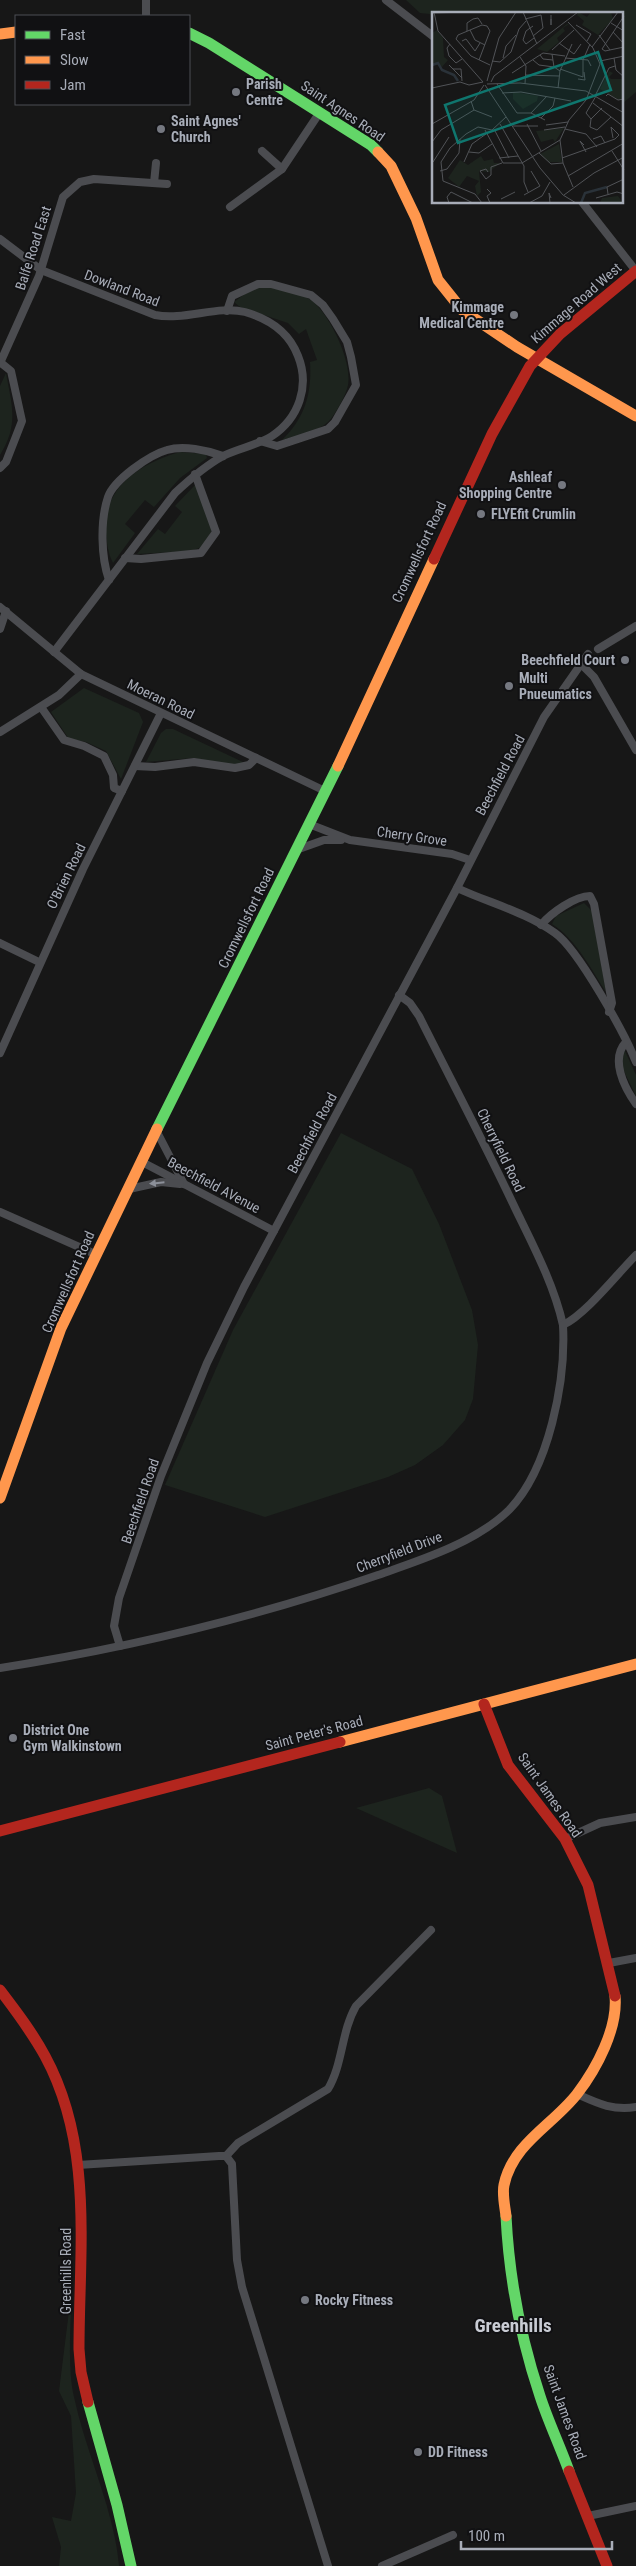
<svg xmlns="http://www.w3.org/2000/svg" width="636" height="2566" viewBox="0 0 636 2566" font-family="'Roboto Condensed',sans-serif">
  <rect width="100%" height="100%" fill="#171717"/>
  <g fill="#1d241e">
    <path d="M406,0H636V92L622,104V14H434L433,17L430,14L420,13Z"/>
    <path d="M264,286C279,290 298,292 311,300C330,314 355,366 347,389C344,398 335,415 328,422C317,432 296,436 282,440C305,418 312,393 310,362L317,360L306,329L299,334L288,323L240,307L234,302L250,290Z"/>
    <path d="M6,373C12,406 19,425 0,455V386Z"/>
    <path d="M180,452L206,454L207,458L180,478L154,507L145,500L125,524L135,533L113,563C108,553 107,544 106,533C102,487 141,463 180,452Z"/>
    <path d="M196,484L212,529L207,545L191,551L137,554L158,529L165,534L182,512L175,506Z"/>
    <path d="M84,688L139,713L143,722L121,779L106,751L86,742L69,739L51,712Z"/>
    <path d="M166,729H173L245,763L236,766L193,758L146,762L161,733Z"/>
    <path d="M584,903L592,911L606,992C591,969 576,939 552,924L556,916Z"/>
    <path d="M625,1051L636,1075V1096L621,1065V1055Z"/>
    <path d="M341,1133L412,1169L439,1224L472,1310L478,1345L473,1399L465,1420L443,1445L415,1465L388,1477L265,1517L165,1485L233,1330Z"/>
    <path d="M429,1788L442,1796L457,1853L356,1808Z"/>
    <path d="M72,2287C71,2318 67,2367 74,2397C86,2454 114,2508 119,2566H59L61,2547L52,2517L71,2521L76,2493L71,2416L59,2391Z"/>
  </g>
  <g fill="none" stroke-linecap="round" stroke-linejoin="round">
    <g stroke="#4b4c50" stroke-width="8">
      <path d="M386,0L434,37"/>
      <path d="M146,16V0"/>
      <path d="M262,151L282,169"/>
      <path d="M154,183L156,163"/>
      <path d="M582,202L636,271"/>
      <path d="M230,207L282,169L320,112"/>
      <path d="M0,239L41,270L155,315C184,321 218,305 245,312C270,319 289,332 298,356C310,386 299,418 272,436C258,445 239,448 223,456C205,466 190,479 175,493L54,652"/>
      <path d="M227,311L232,296L258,284H271L311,295L323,305L333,319L347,342L351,357L356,385L335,422L328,429L277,446L260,441"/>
      <path d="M0,363L39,276L63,197L80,182L94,179L167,184"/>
      <path d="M0,468L6,462L22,421L11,371L0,362"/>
      <path d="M125,558L141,559L201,553L216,532L195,474"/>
      <path d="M109,580C101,557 100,521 108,497C114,480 149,455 167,450C183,445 207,450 223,456"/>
      <path d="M0,607L81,674L325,791"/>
      <path d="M0,629L6,611"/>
      <path d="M598,649L636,626"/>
      <path d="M580,663L594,677L636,750"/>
      <path d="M41,707L64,740L84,746L104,756L113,775L114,788L122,791"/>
      <path d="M0,732L59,695L81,674"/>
      <path d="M135,766L155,767L194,762L235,768L249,765L256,758"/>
      <path d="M309,824L350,840L452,854L470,860"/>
      <path d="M296,850L324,840H341"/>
      <path d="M457,888C489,903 526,912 555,933C578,949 625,1034 636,1062"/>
      <path d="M541,925C551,913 575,896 590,896L594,904L612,1003L609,1012"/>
      <path d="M0,943L39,962"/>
      <path d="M399,995L410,1003L419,1016C451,1080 485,1144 516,1210C534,1247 554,1285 563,1325"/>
      <path d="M626,1042C610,1059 624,1087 636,1104"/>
      <path d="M0,1053L83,869L161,713"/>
      <path d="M157,1132L184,1184"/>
      <path d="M142,1162L274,1231"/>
      <path d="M129,1189L161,1182L180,1184"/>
      <path d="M0,1212L95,1254"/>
      <path d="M120,1646L114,1626L119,1598L161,1476L207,1363L244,1287L457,888L544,717L588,654"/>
      <path d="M0,1668C128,1648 256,1617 378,1575C421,1560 475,1543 509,1510C549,1469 566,1381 563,1325C586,1314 617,1274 636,1255"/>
      <path d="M565,1839L600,1823L636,1817"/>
      <path d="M609,1963L636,1958"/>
      <path d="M577,2094C597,2103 613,2111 636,2107"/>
      <path d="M226,2156L238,2143L328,2089C343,2064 341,2032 356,2006L431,1930"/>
      <path d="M78,2165L219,2156H226L232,2164L237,2260L242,2287L328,2566"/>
      <path d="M588,2516L636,2506"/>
      <path d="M382,2566L453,2535"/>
    </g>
    <g stroke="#63d668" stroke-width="11">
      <path d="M189,33L209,43L371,145L378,152"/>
      <path d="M157,1129L338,766"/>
      <path d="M506,2216C509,2276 521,2339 540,2396C548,2421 560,2446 569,2471"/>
      <path d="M88,2402L117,2505L131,2566"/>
    </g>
    <g stroke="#ff974d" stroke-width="11">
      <path d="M0,34L16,32"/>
      <path d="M378,152L391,166L416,218L438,280L462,310L517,347L636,416"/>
      <path d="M338,766L434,559"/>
      <path d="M0,1498L61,1328L157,1129"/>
      <path d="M340,1742L636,1664"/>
      <path d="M506,2216C505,2207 502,2194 504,2185C513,2143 553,2125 577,2094C597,2068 618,2028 615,1996"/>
    </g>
    <g stroke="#b3261e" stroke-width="11">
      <path d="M434,559L492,434L530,366L560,334L636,271"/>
      <path d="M484,1704L508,1765L565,1839L588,1885L615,1996"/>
      <path d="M0,1831L340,1742"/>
      <path d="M0,1990C16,2011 32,2032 45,2056C94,2146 79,2251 79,2349L81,2372L88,2402"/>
      <path d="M569,2471L607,2566"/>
    </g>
  </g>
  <defs><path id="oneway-solid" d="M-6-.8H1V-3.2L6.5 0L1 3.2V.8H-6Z" transform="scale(1.25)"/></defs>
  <use fill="#8c9099" href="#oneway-solid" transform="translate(157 1183) rotate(174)"/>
  <g fill="#757880" stroke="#111113" stroke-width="2">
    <circle cx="236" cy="92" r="5"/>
    <circle cx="161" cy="129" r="5"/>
    <circle cx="514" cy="315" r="5"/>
    <circle cx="562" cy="485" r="5"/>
    <circle cx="481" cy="514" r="5"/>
    <circle cx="625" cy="660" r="5"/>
    <circle cx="509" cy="686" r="5"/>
    <circle cx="13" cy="1738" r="5"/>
    <circle cx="305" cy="2300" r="5"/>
    <circle cx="418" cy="2452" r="5"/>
  </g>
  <g text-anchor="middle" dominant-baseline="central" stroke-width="4" stroke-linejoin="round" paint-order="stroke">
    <g font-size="14" font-weight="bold" fill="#a8adb8" stroke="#111113" text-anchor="start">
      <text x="246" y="84">Parish<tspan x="246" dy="16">Centre</tspan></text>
      <text x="171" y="121">Saint Agnes'<tspan x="171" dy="16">Church</tspan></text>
      <text x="504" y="307" text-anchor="end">Kimmage<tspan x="504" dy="16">Medical Centre</tspan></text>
      <text x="552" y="477" text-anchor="end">Ashleaf<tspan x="552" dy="16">Shopping Centre</tspan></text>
      <text x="491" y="514">FLYEfit Crumlin</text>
      <text x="615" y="660" text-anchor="end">Beechfield Court</text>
      <text x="519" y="678">Multi<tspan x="519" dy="16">Pnueumatics</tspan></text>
      <text x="23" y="1730">District One<tspan x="23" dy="16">Gym Walkinstown</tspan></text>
      <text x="315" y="2300">Rocky Fitness</text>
      <text x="428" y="2452">DD Fitness</text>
    </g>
    <g font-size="14" fill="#a8adb8" stroke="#111113">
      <text transform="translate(343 111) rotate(34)">Saint Agnes Road</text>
      <text transform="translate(33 248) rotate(-72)">Balfe Road East</text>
      <text transform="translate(122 288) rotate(21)">Dowland Road</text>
      <text transform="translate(576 303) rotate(-41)">Kimmage Road West</text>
      <text transform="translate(419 552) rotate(-65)">Cromwellsfort Road</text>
      <text transform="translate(161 699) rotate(26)">Moeran Road</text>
      <text transform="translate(500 775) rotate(-62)">Beechfield Road</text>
      <text transform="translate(412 836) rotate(8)">Cherry Grove</text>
      <text transform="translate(66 876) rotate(-64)">O'Brien Road</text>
      <text transform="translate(246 918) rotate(-64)">Cromwellsfort Road</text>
      <text transform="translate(312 1133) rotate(-62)">Beechfield Road</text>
      <text transform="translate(501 1150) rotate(64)">Cherryfield Road</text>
      <text transform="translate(214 1185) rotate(28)">Beechfield AVenue</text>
      <text transform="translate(68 1282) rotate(-66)">Cromwellsfort Road</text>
      <text transform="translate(140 1501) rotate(-71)">Beechfield Road</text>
      <text transform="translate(399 1552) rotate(-21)">Cherryfield Drive</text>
      <text transform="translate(314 1733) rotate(-15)">Saint Peter's Road</text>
      <text transform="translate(550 1795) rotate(55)">Saint James Road</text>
      <text transform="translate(66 2271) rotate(-90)">Greenhills Road</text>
      <text transform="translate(565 2412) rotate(70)">Saint James Road</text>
    </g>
    <g font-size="19" font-weight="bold" fill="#c9ccd4" stroke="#111113">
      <text x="513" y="2325">Greenhills</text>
    </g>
  </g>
  <g transform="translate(432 12)">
    <rect width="191" height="191" fill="#171717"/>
    <path d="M146,0L155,5L159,0H179L181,7L166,23L150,13L152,9L145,3ZM135,12H137L131,16L133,19L125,26L127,30L115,40L105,37ZM5,18L11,26L12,45L16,48L10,55L6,51L0,52V21ZM177,59L181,61L177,65L179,67H191V87L187,88L168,77ZM81,80L106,84L105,89L91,97L81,87ZM132,116L123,130L121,127L109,130L104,119ZM127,132L130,150H117L108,142ZM49,144L52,149L61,147L62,151H68L57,160L47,159L49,180L45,184L43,174L47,169L35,164L27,175L16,166L28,148L36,153ZM186,184L191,191H168L170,186Z" fill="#1d241e"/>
    <path fill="none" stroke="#2a3239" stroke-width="2.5" d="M0,53L6,51L10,58L22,63L26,69M149,191L153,181L175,175"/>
    <path fill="none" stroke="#515357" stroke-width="1" d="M2,0L6,19L51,70M91,0L105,32M0,1L37,0M192,4L170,37L173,39L192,35M93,7L109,3L111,16L101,24M119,7V13V3M136,10L161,36L168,52L154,88L137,108L128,128L131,151L141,175M179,11L192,19M50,13L26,23L24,27L39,44L58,53M144,13L159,22L155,29M101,14L94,19L91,28L94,32L102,26M38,18L43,28L53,33M35,19V11L41,7L46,6L50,12M181,20L192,32M167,23L178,38M30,29L34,27L43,39L48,31M127,31L142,42L149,32M18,32L15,36L17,44L24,51L30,47M160,35L186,0M120,38L142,18M120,42L122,55L128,59M108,43L111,47L121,48M88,45L94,54L93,72M71,46L74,34L84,23M133,46L156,48L159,54M182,46L184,58L192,65M47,48L58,19L55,14L50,13M101,48L107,53L122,55M60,49L68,50L79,40L87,17L94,9M168,49L192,44M17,53L30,66M21,57H29L30,69M128,57L151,65V48L158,32M80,61L111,41L133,44M94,63L127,64M146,67L153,68L152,60M55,69L67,26L84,0M59,70L62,64L146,0M55,72L88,71L154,79L192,101M65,72L85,101H99L113,108M53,73L108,156L131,183M0,76L28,70L37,73L51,70M126,76L128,59L140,32M70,81L89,80L139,89M163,84L177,56L183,54M174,84L176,82L186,88L192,87M161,91L192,115M170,96L159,107L158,115L165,118L179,105M42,98L60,105M99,101L115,84M109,106L121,94L123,86M159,107L154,101L164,84M0,112L42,88L52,73M68,112L92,154V170L96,180M95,112L109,139M114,113L136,110M81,114H106M62,117L77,146M133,117L154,122L165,135M53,118L71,151H90L128,128M112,118L133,115M161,127L169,124L173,131M0,130L9,118L42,98L39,89M152,133L148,129L154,140M180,139L192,158M37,140L47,141L60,132M107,141L119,152L131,151M67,146L86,144M130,146L183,127L187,123L179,115L181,126M1,150L17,125M32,150L40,132L54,122M8,159L15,157L27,141L28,127M56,160L54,157L48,159L54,167L59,163V155L70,151M136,164L192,131M55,177L59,181L55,184L58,191M176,182L175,175L192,167M92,183L108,174L99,159M131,183L144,191M132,183L162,161L192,145M164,186L185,180L192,182M69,187L83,180M17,191L15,185L19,180L41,191M50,191L43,182L11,169L9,150L18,136L34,122L46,115L60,118L74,105M97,191L110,184L118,170M118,191L117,181L119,186"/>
    <path fill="#0f766e" fill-opacity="0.15" stroke="#0f766e" stroke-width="2.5" d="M166,40L179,78L26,131L13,93Z"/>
    <rect width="191" height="191" fill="none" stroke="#a8adb8" stroke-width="2.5"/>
  </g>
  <rect x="15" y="15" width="175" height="90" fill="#111113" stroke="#4d4f55"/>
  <rect x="25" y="31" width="25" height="8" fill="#63d668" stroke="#4d4f55"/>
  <text x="60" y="40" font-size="15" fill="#a8adb8">Fast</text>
  <rect x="25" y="56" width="25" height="8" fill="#ff974d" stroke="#4d4f55"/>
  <text x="60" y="65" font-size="15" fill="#a8adb8">Slow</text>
  <rect x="25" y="81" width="25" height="8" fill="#b3261e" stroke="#4d4f55"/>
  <text x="60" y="90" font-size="15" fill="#a8adb8">Jam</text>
  <path d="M461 2541v8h151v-8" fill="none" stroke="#a8adb8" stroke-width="2.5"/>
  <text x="468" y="2541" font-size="15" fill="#a8adb8" stroke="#111113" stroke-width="4" paint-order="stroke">100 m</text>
</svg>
